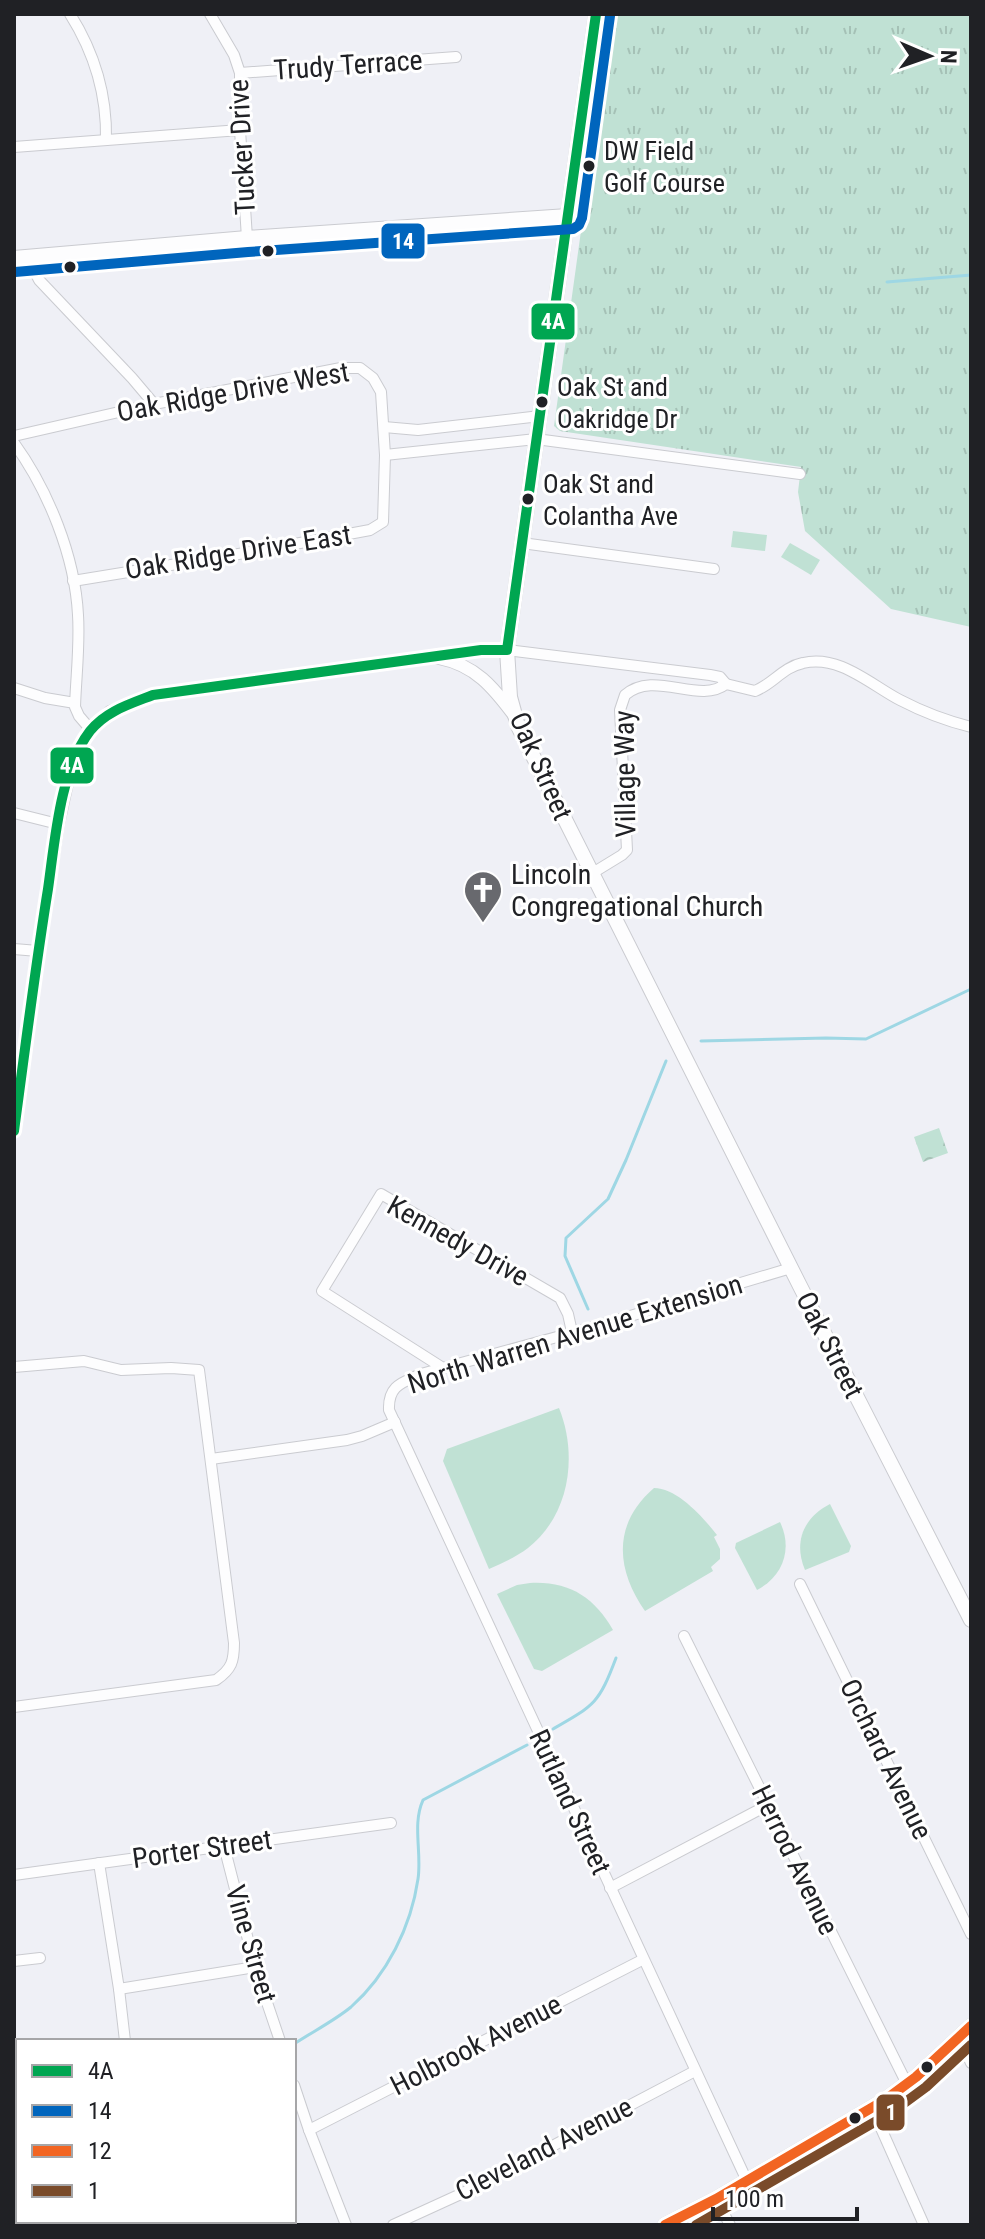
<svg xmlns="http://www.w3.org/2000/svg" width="985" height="2239" viewBox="0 0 985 2239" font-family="'Roboto Condensed',sans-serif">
  <defs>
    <pattern id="grass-tufts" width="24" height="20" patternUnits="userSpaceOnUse" patternTransform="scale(2)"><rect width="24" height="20" fill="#c0e1d4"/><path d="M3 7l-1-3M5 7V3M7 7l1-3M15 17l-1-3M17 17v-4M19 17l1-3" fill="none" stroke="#a5c1b6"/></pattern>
    <pattern id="forest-crowns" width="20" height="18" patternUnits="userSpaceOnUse" patternTransform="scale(2)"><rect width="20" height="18" fill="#c0e1d4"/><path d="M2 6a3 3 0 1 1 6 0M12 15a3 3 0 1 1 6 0" fill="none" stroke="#a5c1b6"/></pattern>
  </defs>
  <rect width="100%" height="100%" fill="#eff0f6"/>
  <path fill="url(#grass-tufts)" d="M611,14H971V627L891,609L805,531L798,492L801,467L560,431L554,426Z"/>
  <path fill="url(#forest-crowns)" d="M939,1128L948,1153L923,1162L914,1137Z"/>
  <g fill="#c0e1d4">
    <path d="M733,531L767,535L765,551L731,547Z"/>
    <path d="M790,543L820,560L811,575L781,557Z"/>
    <path d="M559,1408C578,1455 570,1515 528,1548C516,1557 503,1563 489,1569L443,1461L447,1449Z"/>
    <path d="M654,1488C677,1488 703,1517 717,1535L714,1537L720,1549V1559L711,1567L713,1571L645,1611C616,1570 612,1524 654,1488Z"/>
    <path d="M830,1504L851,1546L849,1552L805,1570C793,1542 804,1517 830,1504Z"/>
    <path d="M780,1522C793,1549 783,1576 757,1590L735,1548L736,1543Z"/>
    <path d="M530,1583C569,1581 594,1597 613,1630L542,1671L534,1669L497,1594L517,1585Z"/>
  </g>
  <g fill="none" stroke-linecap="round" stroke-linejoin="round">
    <g stroke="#9ed7e4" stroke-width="3">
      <path d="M887,282L971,275"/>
      <path d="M701,1041L826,1038L866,1039L971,989"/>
      <path d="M588,1309L565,1256L566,1238L608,1199L626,1160L666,1061"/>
      <path d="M553,1729C595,1705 599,1703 616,1658"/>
      <path d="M294,2044C312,2032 334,2021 351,2007C387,1975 411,1927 418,1879C422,1853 412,1824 423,1800L527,1745"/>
    </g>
    <defs>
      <g id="minor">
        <path d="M70,14C94,52 107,95 106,140"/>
        <path d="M210,14L234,55L240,73V130L247,238"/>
        <path d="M240,73L456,57"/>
        <path d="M14,147L240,130"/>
        <path d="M27,257L39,280L132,378L154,404"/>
        <path d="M384,427L418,430L540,416"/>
        <path d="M14,436L154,404L341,368H360L373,378L381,392L385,455L383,522L370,530L257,551L73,581"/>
        <path d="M14,443C48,490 75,556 78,615C80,645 76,676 75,707L79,716L91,730"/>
        <path d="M385,455L536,439L800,474"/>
        <path d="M522,543L714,569"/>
        <path d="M507,650L710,675L720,677L726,684"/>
        <path d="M14,688L45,698L75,703"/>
        <path d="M14,813L58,824"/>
        <path d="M591,874L622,855L627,850L620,710L625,695C654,669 699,705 726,684L755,691C773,684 783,667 803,663C839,654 871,685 900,700C923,712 947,721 971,727"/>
        <path d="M14,949L38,951"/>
        <path d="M14,1367L84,1361L121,1370L171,1368L199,1370L234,1643C234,1661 232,1669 216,1680L14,1707"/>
        <path d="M443,1368L322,1291L381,1194L560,1298L568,1314L572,1332"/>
        <path d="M211,1459L347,1440L362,1436L395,1422"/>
        <path d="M800,1584L971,1934"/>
        <path d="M684,1636L907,2084"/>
        <path d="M224,1846L255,1967L280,2041"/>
        <path d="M99,1863L119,1989L125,2041"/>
        <path d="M14,1875L391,1823"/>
        <path d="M610,1888L768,1805"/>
        <path d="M14,1961L40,1958"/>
        <path d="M119,1989L255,1967"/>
        <path d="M959,2037L971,2063"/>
        <path d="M14,2057L18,2056"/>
        <path d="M294,2085L309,2130L346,2225"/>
        <path d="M872,2108L924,2225"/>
        <path d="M309,2130L642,1960"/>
        <path d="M14,2171L18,2170"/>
        <path d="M747,2181L389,1410C388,1386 401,1383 421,1374L590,1328L791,1268"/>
        <path d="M716,2199L730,2225"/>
        <path d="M177,2221L179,2225"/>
        <path d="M393,2225L463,2193L695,2071"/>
      </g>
      <g id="tertiary">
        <path d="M439,658C475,665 493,687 514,715"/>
        <path d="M14,1131L38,951L58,824L72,760L91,730L110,712L153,695L481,650H507"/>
      </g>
      <g id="secondary">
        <path d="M596,14L507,650L510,697L518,726L526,742L800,1286L971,1620"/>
        <path d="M14,258L247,238L568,216"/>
        <path d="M665,2225L716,2199L885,2100L916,2077L971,2026"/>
      </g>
    </defs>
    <use href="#minor" stroke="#cacbd0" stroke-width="12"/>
    <use href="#tertiary" stroke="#cacbd0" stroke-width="14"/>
    <use href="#secondary" stroke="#cacbd0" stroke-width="16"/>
    <use href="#minor" stroke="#fdfdfe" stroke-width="10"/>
    <use href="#tertiary" stroke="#fdfdfe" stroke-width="12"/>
    <use href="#secondary" stroke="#fdfdfe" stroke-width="14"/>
    <defs>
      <path id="bus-1" d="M14,1131C25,1050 35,969 48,889C55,840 60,770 90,731C106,711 130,704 153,695L481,650H507L596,14"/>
      <path id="bus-2" d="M15,272L248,252L573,229L579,225L582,218L610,16"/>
      <path id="bus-3" d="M665,2225L716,2199L885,2100L916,2077L971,2026"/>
      <path id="bus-4" d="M696,2225L892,2112L926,2087L971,2045"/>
    </defs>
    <use href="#bus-1" stroke="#fff" stroke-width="16"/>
    <use href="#bus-2" stroke="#fff" stroke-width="16"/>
    <use href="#bus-3" stroke="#fff" stroke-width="16"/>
    <use href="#bus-4" stroke="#fff" stroke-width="16"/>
    <use href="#bus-1" stroke="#00a651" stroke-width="10"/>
    <use href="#bus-2" stroke="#0065bd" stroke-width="10"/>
    <use href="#bus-3" stroke="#f26522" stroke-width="10"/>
    <use href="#bus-4" stroke="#7a4b2a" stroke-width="10"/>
  </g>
  <defs>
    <symbol id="church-pin" viewBox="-11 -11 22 30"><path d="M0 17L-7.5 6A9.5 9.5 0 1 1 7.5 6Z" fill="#68696e" stroke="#fff"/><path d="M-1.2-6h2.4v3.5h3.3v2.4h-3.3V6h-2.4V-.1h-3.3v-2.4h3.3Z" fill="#fff"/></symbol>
  </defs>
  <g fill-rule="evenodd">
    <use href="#church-pin" x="461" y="868" width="44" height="60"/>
  </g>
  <g fill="#202125" stroke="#fff" stroke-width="3">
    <circle cx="589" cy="166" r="7"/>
    <circle cx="268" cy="251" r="7"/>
    <circle cx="70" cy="267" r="7"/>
    <circle cx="542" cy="402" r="7"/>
    <circle cx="528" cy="499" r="7"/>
    <circle cx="927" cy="2067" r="7"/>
    <circle cx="855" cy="2118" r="7"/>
  </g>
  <g text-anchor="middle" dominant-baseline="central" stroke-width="6" stroke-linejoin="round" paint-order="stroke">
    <g font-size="26" fill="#202125" stroke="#fff" text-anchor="start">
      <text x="604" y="151">DW Field<tspan x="604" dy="32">Golf Course</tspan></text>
      <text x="557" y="387">Oak St and<tspan x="557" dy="32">Oakridge Dr</tspan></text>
      <text x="543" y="484">Oak St and<tspan x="543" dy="32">Colantha Ave</tspan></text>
    </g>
    <g font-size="28" fill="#202125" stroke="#fff">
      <text transform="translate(348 65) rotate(-4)">Trudy Terrace</text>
      <text transform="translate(242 147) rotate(-93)">Tucker Drive</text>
      <text transform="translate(233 392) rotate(-10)">Oak Ridge Drive West</text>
      <text transform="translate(238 552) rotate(-9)">Oak Ridge Drive East</text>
      <text transform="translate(541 766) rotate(66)">Oak Street</text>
      <text transform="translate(625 774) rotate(-91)">Village Way</text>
      <text transform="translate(458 1241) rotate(29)">Kennedy Drive</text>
      <text transform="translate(575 1334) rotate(-17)">North Warren Avenue Extension</text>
      <text transform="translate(830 1345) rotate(63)">Oak Street</text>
      <text transform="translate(886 1759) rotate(64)">Orchard Avenue</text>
      <text transform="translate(570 1802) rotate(65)">Rutland Street</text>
      <text transform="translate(202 1849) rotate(-8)">Porter Street</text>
      <text transform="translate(795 1860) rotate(64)">Herrod Avenue</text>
      <text transform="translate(251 1944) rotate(74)">Vine Street</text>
      <text transform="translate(476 2045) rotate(-27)">Holbrook Avenue</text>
      <text transform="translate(544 2149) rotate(-27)">Cleveland Avenue</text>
    </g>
    <g font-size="28" fill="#202125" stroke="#fff" text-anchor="start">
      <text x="511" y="874">Lincoln<tspan x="511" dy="32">Congregational Church</tspan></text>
    </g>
  </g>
  <g stroke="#fff" stroke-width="3">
    <rect x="380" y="222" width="46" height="38" rx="8" fill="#0065bd"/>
    <rect x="530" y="302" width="46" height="39" rx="8" fill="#00a651"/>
    <rect x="49" y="746" width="46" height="39" rx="8" fill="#00a651"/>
    <rect x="875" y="2093" width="31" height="39" rx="8" fill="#7a4b2a"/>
  </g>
  <g font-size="22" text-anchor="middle" font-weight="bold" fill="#fff">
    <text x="403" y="249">14</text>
    <text x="553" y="329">4A</text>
    <text x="72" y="773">4A</text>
    <text x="891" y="2120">1</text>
  </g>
  <rect width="985" height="2239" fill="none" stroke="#202125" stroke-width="32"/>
  <rect x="16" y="2039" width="280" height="184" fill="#ffffff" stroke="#a6a6a8" stroke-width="2"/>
  <rect x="32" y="2065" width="40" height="12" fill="#00a651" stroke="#a6a6a8" stroke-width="2"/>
  <text x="88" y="2079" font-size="24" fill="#202125">4A</text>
  <rect x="32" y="2105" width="40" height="12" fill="#0065bd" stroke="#a6a6a8" stroke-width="2"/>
  <text x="88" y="2119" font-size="24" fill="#202125">14</text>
  <rect x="32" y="2145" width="40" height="12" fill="#f26522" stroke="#a6a6a8" stroke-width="2"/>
  <text x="88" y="2159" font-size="24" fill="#202125">12</text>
  <rect x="32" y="2185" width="40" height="12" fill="#7a4b2a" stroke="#a6a6a8" stroke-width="2"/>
  <text x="88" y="2199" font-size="24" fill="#202125">1</text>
  <g transform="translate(929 56) rotate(92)" stroke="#ffffff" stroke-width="6" paint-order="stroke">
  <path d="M0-6L14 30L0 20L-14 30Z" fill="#202125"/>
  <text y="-12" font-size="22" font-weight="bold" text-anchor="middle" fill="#202125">N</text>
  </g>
  <path d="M713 2207v12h144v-12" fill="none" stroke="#202125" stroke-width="4"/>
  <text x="725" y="2207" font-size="24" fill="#202125" stroke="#ffffff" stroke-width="6" paint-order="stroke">100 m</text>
</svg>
